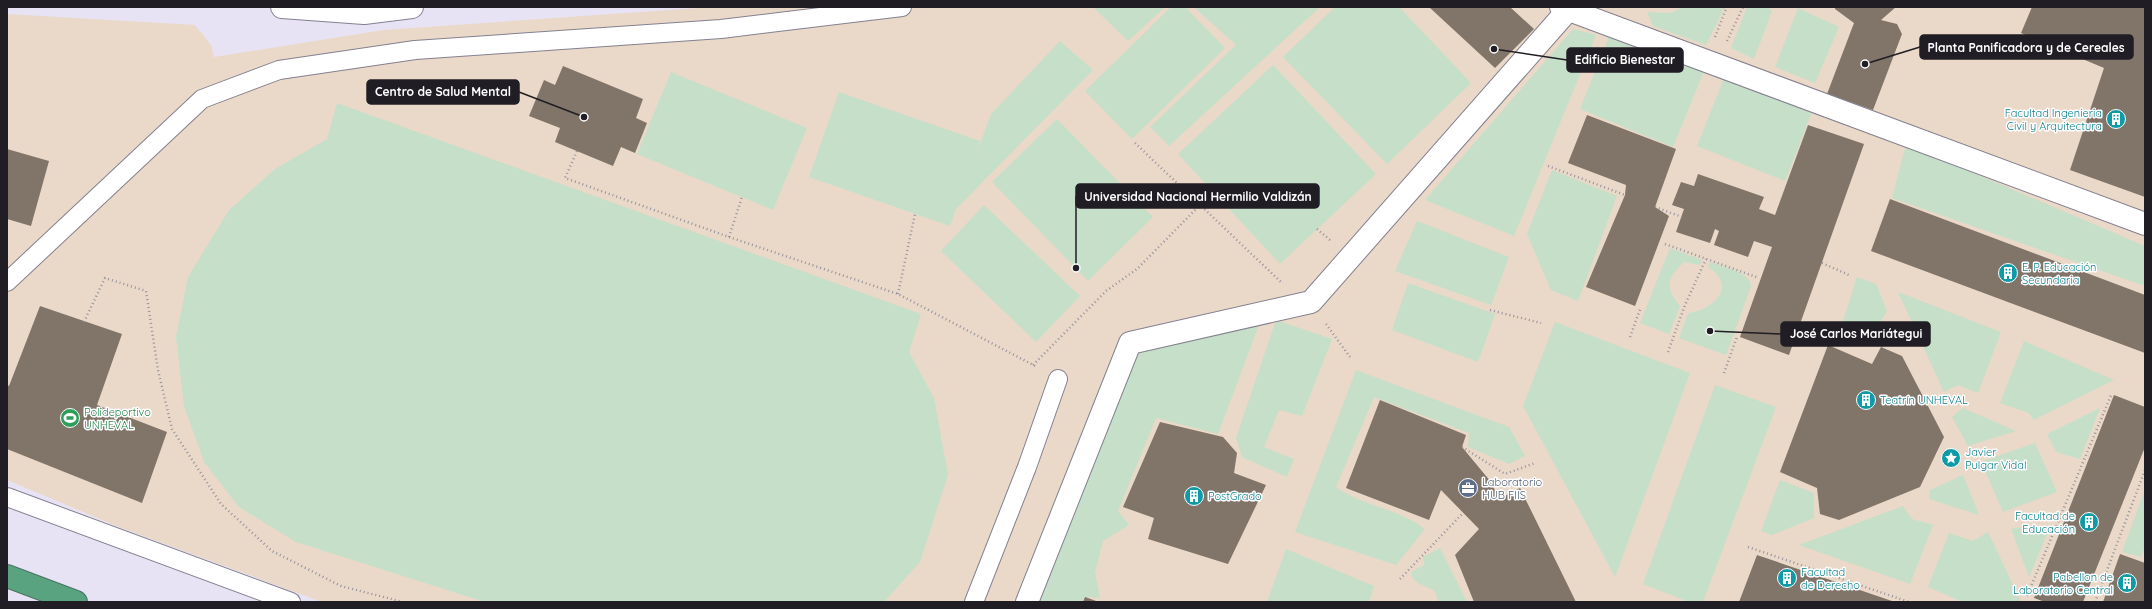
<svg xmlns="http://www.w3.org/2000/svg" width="2152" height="609" viewBox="0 0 2152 609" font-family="Quicksand,sans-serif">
  <rect width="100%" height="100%" fill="#e7e3f4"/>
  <path fill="#ead9c8" d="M712,7H2145V602H322L119,527L7,480V14L195,25L211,45L214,57L384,30Z"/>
  <g fill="#c5dfc9">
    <path d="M1093,7H1165L1128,41Z"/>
    <path d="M1171,7H1185L1225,48L1132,139L1085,91Z"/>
    <path d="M1194,7H1320L1169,146L1150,127L1236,45Z"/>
    <path d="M1335,7H1399L1471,83L1387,164L1283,57Z"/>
    <path d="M1684,7H1719L1723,10L1706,45L1653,26L1647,12L1671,13Z"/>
    <path d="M1747,7H1767L1772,11L1754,59L1731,48Z"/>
    <path d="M1798,8L1839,27L1815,83L1775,67Z"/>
    <path d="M1573,29L1596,35L1514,236L1425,200Z"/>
    <path d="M1610,34L1704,71L1673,147L1580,109Z"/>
    <path d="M1060,41L1093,70L956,209L950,226L809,177L839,92L980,141L975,157L991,114Z"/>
    <path d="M1273,65L1376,174L1280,264L1178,154Z"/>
    <path d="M671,72L807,128L773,210L637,154Z"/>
    <path d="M1724,78L1812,112L1785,181L1697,146Z"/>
    <path d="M337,103L921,314L909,352L934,398L948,475L920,562L884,602H485L296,542L239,507L204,462L184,406L176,337L188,277L229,210L275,169L327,139Z"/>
    <path d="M1057,119L1153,217L1088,281L992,182Z"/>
    <path d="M1906,144L2145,246V286L1892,198Z"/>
    <path d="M1552,170L1617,196L1578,301L1551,290L1527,234Z"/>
    <path d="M984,205L1080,296L1036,342L941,251Z"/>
    <path d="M1417,221L1509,257L1491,305L1395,271Z"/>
    <path d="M1670,248L1702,260L1700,265L1684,262C1667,278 1664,287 1680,306L1669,334L1640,323Z"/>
    <path d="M1710,262C1722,267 1750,271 1751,286L1726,355L1679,338L1688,313C1714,310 1738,286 1708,267Z"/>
    <path d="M1857,277L1876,284L1887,311L1874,332L1842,324Z"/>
    <path d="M1408,283L1495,314L1478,362L1392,330Z"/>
    <path d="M1898,292L2001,332L1978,393L1958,385L1944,392Z"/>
    <path d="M1276,320L1332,339L1302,416L1279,410L1264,447L1294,459L1287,477L1242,457L1236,438Z"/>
    <path d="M1260,322L1218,434L1156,418L1118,511L1129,525L1103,541L1095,572L1100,598L1085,597L1083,602H1038L1136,350Z"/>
    <path d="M1555,322L1690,373L1615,577L1523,406Z"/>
    <path d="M2024,341L2114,380L2034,420L2029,413L2000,403Z"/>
    <path d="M1356,370L1509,427L1525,456L1509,464L1468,447L1469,433L1374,397L1336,487C1363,506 1399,509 1425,529L1396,565L1295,532Z"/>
    <path d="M1715,385L1776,407L1703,602H1689L1643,584Z"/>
    <path d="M1963,408L2016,431L1968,446L1952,417Z"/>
    <path d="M2100,408L2080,459L2056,452L2047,434Z"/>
    <path d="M2035,443L2057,492L2003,512L1981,462Z"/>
    <path d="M1963,475L1979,515L1929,499L1930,490Z"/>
    <path d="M1780,480L1814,493V518L1772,535L1761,531Z"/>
    <path d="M2144,492L2145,546L2141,557L2122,552Z"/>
    <path d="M1903,506L1912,519L1933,525L1910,584L1799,545Z"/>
    <path d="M2032,525L2048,532L2029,577L2011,529Z"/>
    <path d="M1988,532L2021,602H1963L1928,587L1949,533L1973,541Z"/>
    <path d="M1440,548L1467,602H1439L1434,590C1425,586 1412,583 1411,572L1424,565L1423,557Z"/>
    <path d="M1286,549L1374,586L1369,602H1267Z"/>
  </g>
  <g fill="#817469">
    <path d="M1429,7H1510L1534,29L1495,68Z"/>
    <path d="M1835,7H1896L1881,20L1897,24L1902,34L1873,110L1827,94L1854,23L1835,9Z"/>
    <path d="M2032,7H2145V197L2070,170L2104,68L2021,33Z"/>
    <path d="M563,66L643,99L636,118L647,123L635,153L621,147L613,166L555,142L560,128L529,116L544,80L555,85Z"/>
    <path d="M1587,115L1676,149L1655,207L1669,216L1635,306L1586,287L1625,195L1626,185L1568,163Z"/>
    <path d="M1808,125L1864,144L1789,355L1740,337L1772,247L1754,241L1748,257L1714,245L1719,231L1715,229L1710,243L1676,232L1684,209L1672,205L1681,182L1694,186L1698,174L1764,197L1759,209L1775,215Z"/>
    <path d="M7,149L49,161L31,226L7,219Z"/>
    <path d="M1890,199L2145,295V353L1871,251Z"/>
    <path d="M40,306L122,334L97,405L167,432L142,503L7,449V385L9,386Z"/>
    <path d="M1828,345L1872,364L1881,347L1902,356L1944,437L1920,487L1839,520L1820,514L1817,488L1780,472Z"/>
    <path d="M2114,395L2145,407V447L2083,602H2045L2034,598Z"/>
    <path d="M1380,400L1466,435L1462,447L1491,482L1499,499L1520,488L1576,602H1474L1455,555L1479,529L1441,490L1429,520L1346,488Z"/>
    <path d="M1160,422L1223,437L1237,453L1234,473L1266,485L1228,564L1148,539L1154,518L1123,507Z"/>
    <path d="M2120,554L2145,563V602H2103Z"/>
    <path d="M1757,555L1895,602H1739Z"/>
    <path d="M1085,597L1099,602H1083Z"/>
  </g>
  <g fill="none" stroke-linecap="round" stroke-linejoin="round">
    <defs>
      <g id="lane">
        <path d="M7,282L202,99L279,70L415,50L721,29L902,7"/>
        <path d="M7,497L291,602"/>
        <path d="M974,602L1027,467L1058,379"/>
      </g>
      <g id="street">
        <path d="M282,7L364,13L412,7"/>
        <path d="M1561,7L2145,224"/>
        <path d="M1027,602L1130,343L1311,302L1568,10"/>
      </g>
      <path id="highway" d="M7,576L76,602"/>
    </defs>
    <use href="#lane" stroke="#848090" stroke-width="20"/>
    <use href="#street" stroke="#848090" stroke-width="24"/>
    <use href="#highway" stroke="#467460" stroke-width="24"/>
    <g stroke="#95929f" stroke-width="2.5" stroke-dasharray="1 3" stroke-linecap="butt">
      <path d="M1715,37L1726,9L1724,7"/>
      <path d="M1727,41L1743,7"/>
      <path d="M1135,143L1281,282"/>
      <path d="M577,151L565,178L729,237L898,294L1037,367"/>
      <path d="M1548,166L1625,195"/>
      <path d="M1655,207L1682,217"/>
      <path d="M1317,229L1330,240"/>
      <path d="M729,237L742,197"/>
      <path d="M1665,244L1759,278"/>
      <path d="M1822,263L1849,275"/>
      <path d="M898,294L915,214"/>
      <path d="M1490,310L1541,323"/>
      <path d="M84,322L105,278L146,291L158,370L172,429L221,504L272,551L341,586L403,602"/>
      <path d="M1326,324L1350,357"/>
      <path d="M1630,337L1641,307"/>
      <path d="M1668,352L1685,305L1706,259"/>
      <path d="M1033,365L1106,291L1137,269L1200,205"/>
      <path d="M1724,373L1737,337"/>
      <path d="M1462,447L1505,474L1535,463"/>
      <path d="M1748,547L1909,602"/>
      <path d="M1400,579L1463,513"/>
      <path d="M2027,596L2112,393"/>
      <path d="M2095,602L2145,470"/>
    </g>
    <use href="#lane" stroke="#fff" stroke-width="18"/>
    <use href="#street" stroke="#fff" stroke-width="22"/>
    <use href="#highway" stroke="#5aa380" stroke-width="22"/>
  </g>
  <defs>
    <symbol id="building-disc" viewBox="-11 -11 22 22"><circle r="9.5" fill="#0f9aa8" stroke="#fff"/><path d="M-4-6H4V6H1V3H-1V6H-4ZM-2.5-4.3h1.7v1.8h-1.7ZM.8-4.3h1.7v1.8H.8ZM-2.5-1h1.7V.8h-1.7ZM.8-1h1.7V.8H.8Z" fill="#fff"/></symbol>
    <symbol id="stadium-disc" viewBox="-11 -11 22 22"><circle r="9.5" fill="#2e9e5b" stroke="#fff"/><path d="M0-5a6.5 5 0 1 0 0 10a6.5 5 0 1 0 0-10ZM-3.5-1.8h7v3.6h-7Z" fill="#fff"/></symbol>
    <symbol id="sight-disc" viewBox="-11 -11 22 22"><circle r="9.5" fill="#0f9aa8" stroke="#fff"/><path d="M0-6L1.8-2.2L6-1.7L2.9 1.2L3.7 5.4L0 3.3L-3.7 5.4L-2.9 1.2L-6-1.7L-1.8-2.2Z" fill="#fff"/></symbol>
    <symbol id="office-disc" viewBox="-11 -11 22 22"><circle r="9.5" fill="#5c6f8a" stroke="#fff"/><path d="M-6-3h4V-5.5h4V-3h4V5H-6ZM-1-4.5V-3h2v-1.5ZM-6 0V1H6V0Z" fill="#fff"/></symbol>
  </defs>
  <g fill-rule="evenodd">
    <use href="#building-disc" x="2105" y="108" width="22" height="22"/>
    <use href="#building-disc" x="1997" y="262" width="22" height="22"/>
    <use href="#building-disc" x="1855" y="389" width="22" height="22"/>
    <use href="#stadium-disc" x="59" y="407" width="22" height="22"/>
    <use href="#sight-disc" x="1940" y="447" width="22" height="22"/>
    <use href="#office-disc" x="1457" y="477" width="22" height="22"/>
    <use href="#building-disc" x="1183" y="485" width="22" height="22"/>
    <use href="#building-disc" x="2078" y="511" width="22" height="22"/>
    <use href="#building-disc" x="1776" y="567" width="22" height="22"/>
    <use href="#building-disc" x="2116" y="572" width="22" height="22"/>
  </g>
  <g text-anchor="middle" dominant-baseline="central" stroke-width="3" stroke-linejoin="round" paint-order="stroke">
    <g font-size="11" fill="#0d838f" stroke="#fff" text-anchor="start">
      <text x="2102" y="113" text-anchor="end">Facultad Ingenieria<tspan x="2102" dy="13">Civil y Arquitectura</tspan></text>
      <text x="2022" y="267">E. P. Educación<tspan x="2022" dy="13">Secundaria</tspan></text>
      <text x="1880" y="400">Teatrín UNHEVAL</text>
      <text x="1965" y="452">Javier<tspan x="1965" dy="13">Pulgar Vidal</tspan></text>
      <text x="1208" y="496">PostGrado</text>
      <text x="2075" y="516" text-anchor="end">Facultad de<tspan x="2075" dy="13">Educación</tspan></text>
      <text x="1801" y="572">Facultad<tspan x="1801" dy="13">de Derecho</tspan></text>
      <text x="2113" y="577" text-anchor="end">Pabellon de<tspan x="2113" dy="13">Laboratorio Central</tspan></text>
    </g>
    <g font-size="11" fill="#27864d" stroke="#fff" text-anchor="start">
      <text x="84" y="412">Polideportivo<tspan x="84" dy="13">UNHEVAL</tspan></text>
    </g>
    <g font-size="11" fill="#4e5e75" stroke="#fff" text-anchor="start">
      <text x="1482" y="482">Laboratorio<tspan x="1482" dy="13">HUB FIIS</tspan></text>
    </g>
  </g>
  <path fill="none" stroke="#201e24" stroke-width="1.5" d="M1865 64L1920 47M1494 49L1567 60M584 117L519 92M1076 268L1076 196M1710 331L1781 334"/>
  <g fill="#201e24" stroke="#fff" stroke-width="1.5">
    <circle cx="1865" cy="64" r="4"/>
    <circle cx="1494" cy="49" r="4"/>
    <circle cx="584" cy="117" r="4"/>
    <circle cx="1076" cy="268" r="4"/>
    <circle cx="1710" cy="331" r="4"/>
  </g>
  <g fill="#201e24" stroke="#201e24" stroke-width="1.5">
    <rect x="1920" y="35" width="213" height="24" rx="4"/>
    <rect x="1567" y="48" width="116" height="24" rx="4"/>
    <rect x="367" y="80" width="152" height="24" rx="4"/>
    <rect x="1076" y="184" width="243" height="24" rx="4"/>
    <rect x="1781" y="322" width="149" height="24" rx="4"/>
  </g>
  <g font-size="12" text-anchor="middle" font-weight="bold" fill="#fff">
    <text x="2026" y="52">Planta Panificadora y de Cereales</text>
    <text x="1625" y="64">Edificio Bienestar</text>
    <text x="443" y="96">Centro de Salud Mental</text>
    <text x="1198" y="201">Universidad Nacional Hermilio Valdizán</text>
    <text x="1856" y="338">José Carlos Mariátegui</text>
  </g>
  <rect width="2152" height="609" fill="none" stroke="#201e24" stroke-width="16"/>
</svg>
